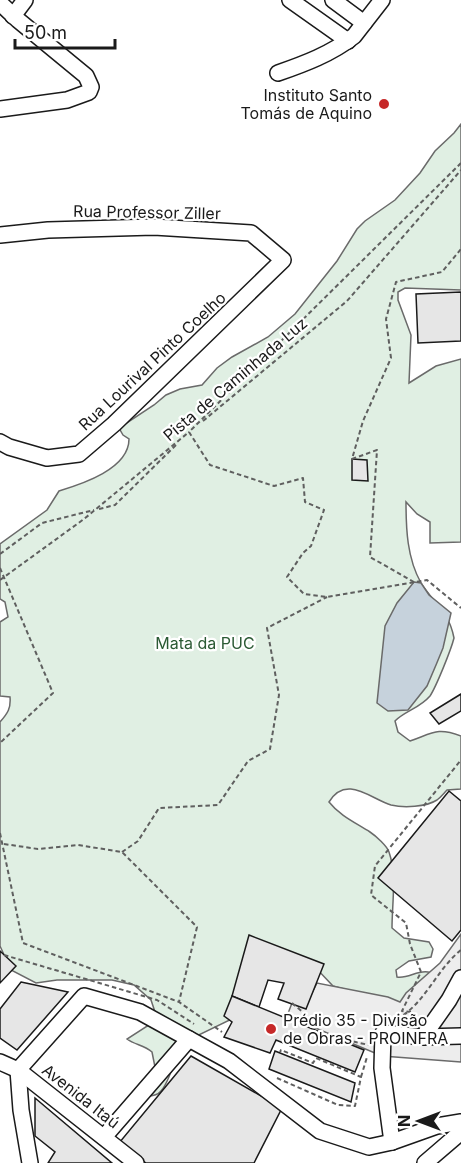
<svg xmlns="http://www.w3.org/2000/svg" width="461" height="1163" viewBox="0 0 461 1163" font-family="Inter,sans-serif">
  <rect width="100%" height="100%" fill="#fff"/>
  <path fill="#e0efe3" stroke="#6a6a6a" stroke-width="1.5" d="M461,124V290L405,288L398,292V300L411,335L409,383L436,366L461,359V542L430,543V522L417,514L406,502C406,529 407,558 421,583C434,604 449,611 454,638C451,650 436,687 430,696C420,708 405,711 395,721L398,732L410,741C433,733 437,727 461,736V789L447,790C444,793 441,797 437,800C426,807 404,808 391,805C371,799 346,774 329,802C340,816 356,823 370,832C376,836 387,846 389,852C397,875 392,904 392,928L404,938L429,942L433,949L431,957L409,961L396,970L397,977C408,979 417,970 428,972C433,973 439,976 443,978L409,1007L333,986L316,968L275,949L255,1003L242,1014L180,1044C176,1057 170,1081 161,1091C158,1095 152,1096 147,1096L155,1067L152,1052C144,1045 135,1045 127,1039L152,1023L156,1015L151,1000L134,985L112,980H57L36,983L11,970L0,946V722C8,713 11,708 10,697L0,696V622L8,617L5,602L0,599V544L47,510L59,491C82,484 129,469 129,439L123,435L119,428L154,405L166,395L180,389L202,385L217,368L232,357L268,337L295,314L337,261L357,229L365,221L395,200L420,173L435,151L454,133Z"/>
  <path fill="#ededed" stroke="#6a6a6a" stroke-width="1.5" d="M461,934V1062L382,1056L287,1016L292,1003L306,1005L317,983L388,997L400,1002L406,993L440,963Z"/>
  <path fill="#c6d2dc" stroke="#6a6a6a" stroke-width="1.5" d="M414,582L421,583L429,595L451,613L443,648L436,665L427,686L408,710L388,711L377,703L385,626L397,603Z"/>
  <g fill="#e6e6e6" stroke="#1a1a1a" stroke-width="1.5">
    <path d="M461,292V341L418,343L416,294Z"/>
    <path d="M352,459L367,460L368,481L352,480Z"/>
    <path d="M461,694V711L439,724L430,713Z"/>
    <path d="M449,791L461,801V930L452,941L378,878Z"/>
    <path d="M249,935L324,964L306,1009L278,999L284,983L268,980L259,1007L232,996Z"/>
    <path d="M0,951L16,966L0,983Z"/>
    <path d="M21,982L68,992L17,1050L0,1038V1009Z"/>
    <path d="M232,996L364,1050L355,1072L276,1040L270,1053L224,1037L232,1022L224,1016Z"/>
    <path d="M275,1051L355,1083L351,1102L269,1069Z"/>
    <path d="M191,1056L282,1108L254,1163H146L119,1143Z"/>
    <path d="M35,1098L112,1163H48L55,1152L35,1136Z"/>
  </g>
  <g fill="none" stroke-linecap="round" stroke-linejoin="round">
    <defs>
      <g id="minor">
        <path d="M290,0L348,41"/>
        <path d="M333,0L364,23"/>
        <path d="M0,3L18,20L86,76L91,87L89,92L67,100L0,109"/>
        <path d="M13,16L25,0"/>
        <path d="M278,73C304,64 331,54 354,36L382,0"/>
        <path d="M0,235L48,230L154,227L235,232L251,233L283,260L114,424L79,454L47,458L9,447L0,442"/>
        <path d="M423,1037L449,1000L461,978"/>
        <path d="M0,1062L18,1070L136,1163"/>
        <path d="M104,1137L189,1039"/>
        <path d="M392,1142L382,1068L383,1033L423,1037L461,1036"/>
        <path d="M30,1163L21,1110L18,1070L84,996L140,1012L229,1061L320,1131L369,1147L392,1142L437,1126L461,1122"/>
        <path d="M425,1163L461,1132"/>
      </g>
    </defs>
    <use href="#minor" stroke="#1a1a1a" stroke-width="18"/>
    <g stroke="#5f5f5f" stroke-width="2" stroke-dasharray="4.5 3" stroke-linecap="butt">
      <path d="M461,163L189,432L210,465L274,486L303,478L305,502L324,510L311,546L303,553L287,577L304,594L327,597L427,580L461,608"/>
      <path d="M203,421L347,301L461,170"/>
      <path d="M99,509L115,505L176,445"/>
      <path d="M0,554L42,523L94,510"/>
      <path d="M0,568L53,693L0,743"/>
      <path d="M0,580L84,519L189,432"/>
      <path d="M414,582L370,557L377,450L352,459L363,421L391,358L386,319L396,282L442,272L461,249"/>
      <path d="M0,833L23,943L179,1002L222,1032"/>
      <path d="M4,844L38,849L78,845L122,852L197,927L179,1002"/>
      <path d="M122,852L138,841L159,808L218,805L248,761L270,749L279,695L267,628L327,597"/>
      <path d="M4,955L157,1000L194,1024"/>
      <path d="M292,1003L305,1014"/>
      <path d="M411,1012L402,1011L421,972L410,944L406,923L371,895L375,866L461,760"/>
      <path d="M397,1019C425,1004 436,970 461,950"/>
      <path d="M346,1040L369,1045"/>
      <path d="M361,1077L367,1057"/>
      <path d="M277,1078L338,1105L355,1106L361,1077L316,1058L313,1063L281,1050L280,1052"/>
    </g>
    <use href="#minor" stroke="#fff" stroke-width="15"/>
  </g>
  <g fill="#c62828" stroke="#fff" stroke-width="2">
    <circle cx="384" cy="104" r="6"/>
    <circle cx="271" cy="1029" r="6"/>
  </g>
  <g text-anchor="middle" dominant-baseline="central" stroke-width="4.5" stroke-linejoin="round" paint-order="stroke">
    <g font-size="16" fill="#1a1a1a" stroke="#fff" text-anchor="end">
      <text x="372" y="95">Instituto Santo<tspan x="372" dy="18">Tomás de Aquino</tspan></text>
      <text x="283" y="1020" text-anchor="start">Prédio 35 - Divisão<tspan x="283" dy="18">de Obras - PROINFRA</tspan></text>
    </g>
    <g font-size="16" fill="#1a1a1a" stroke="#fff">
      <text transform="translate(147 212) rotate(1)">Rua Professor Ziller</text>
      <text transform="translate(152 361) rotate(-43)">Rua Lourival Pinto Coelho</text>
      <text transform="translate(235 379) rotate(-40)">Pista de Caminhada Luz</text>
      <text transform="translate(81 1096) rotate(38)">Avenida Itaú</text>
    </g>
    <g font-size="16" fill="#2b5a34" stroke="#fff">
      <text x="205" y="643">Mata da PUC</text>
    </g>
  </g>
  <g transform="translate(419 1121) rotate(270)" stroke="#ffffff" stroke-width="4.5" paint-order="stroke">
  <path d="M0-4.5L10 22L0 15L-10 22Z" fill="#1a1a1a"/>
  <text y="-9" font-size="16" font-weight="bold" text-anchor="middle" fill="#1a1a1a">N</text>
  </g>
  <path d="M15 39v9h100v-9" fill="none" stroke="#1a1a1a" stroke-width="3"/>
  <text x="24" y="39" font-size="18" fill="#1a1a1a" stroke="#ffffff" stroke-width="4.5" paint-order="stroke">50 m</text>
</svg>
